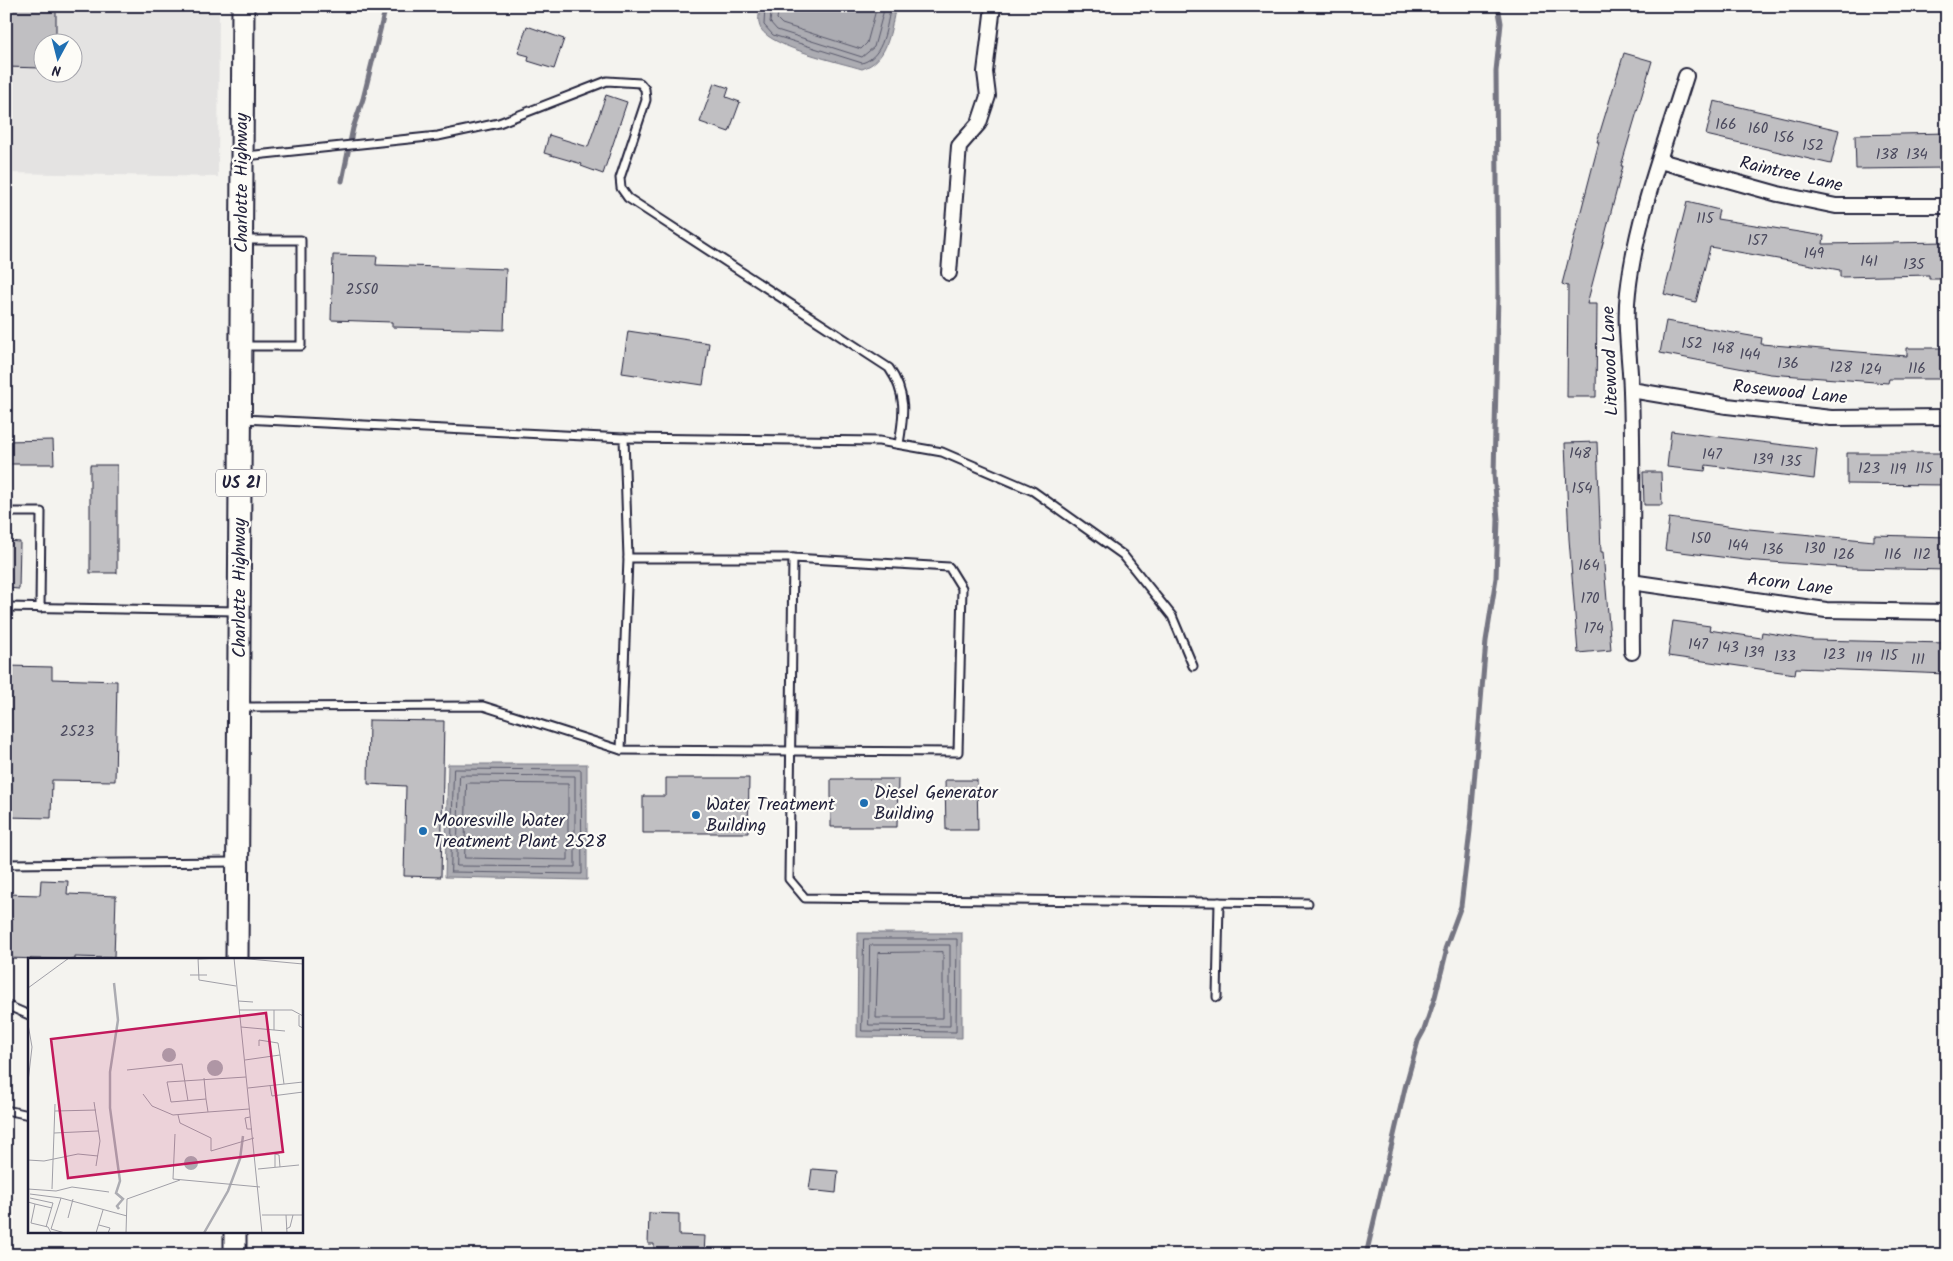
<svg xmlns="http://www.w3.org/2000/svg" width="1953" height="1261" viewBox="0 0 1953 1261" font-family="Kalam,sans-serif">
  <rect width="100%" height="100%" fill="#f4f3ef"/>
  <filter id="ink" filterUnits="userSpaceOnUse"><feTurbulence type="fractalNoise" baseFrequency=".02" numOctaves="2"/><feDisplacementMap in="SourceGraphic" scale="10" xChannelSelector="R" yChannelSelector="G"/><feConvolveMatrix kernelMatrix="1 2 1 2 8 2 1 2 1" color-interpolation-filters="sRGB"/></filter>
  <g filter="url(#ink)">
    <path fill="#e4e3e2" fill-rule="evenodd" d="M6,6H219L218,177L6,173ZM42,42H72V72H42Z"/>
    <g fill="#acacb2" stroke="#757582">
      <path d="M761,6H896C890,31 889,60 862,69C839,62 773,48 761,29C757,22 759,13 761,6Z"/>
      <path d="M448,764H587V880L445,877Z"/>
      <path d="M858,933H962V1038L857,1037Z"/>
    </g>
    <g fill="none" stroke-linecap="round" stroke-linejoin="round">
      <g stroke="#59596b" stroke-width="1">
        <path d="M765,6L764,25L773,35L862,63C885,56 886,26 891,6"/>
        <path d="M772,6L770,22L777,30L862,57L874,47L885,6"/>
        <path d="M779,6L777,19L782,24L861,49L867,43L877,6"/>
        <path d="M454,769L581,770L582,874L451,872Z"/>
        <path d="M460,775L575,776V867L457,866Z"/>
        <path d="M467,783L568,784V860L465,858Z"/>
        <path d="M864,939H957L956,1032L862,1031Z"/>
        <path d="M870,945H950V1026L869,1025Z"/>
        <path d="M943,952V1018H876L878,953Z"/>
      </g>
      <g stroke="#757582" stroke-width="5">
        <path d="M342,181L353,128L363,99L386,6"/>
        <path d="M1366,1255L1405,1088L1418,1041L1424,1030L1435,997L1446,953L1445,949L1461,906L1470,831L1486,641L1496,578L1498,519L1494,475L1498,293L1496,71L1501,23L1498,6"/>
      </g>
    </g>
    <g fill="#c0bfc2" stroke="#22223b">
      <path d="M6,6H56V42H42V68L6,67Z"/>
      <path d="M527,26L564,39L554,69L528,61L529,56L518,53Z"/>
      <path d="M1624,53L1652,61L1621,166H1623L1587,304H1597L1596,397H1567L1568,286L1562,284L1599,142H1597Z"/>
      <path d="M714,83L729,88L726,97L740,102L729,132L700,122Z"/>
      <path d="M606,95L627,102L603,174L581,166L582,164L544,153L549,135L588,147Z"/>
      <path d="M1714,101L1839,130L1831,164L1706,135Z"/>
      <path d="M1947,133V168L1856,169L1855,135Z"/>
      <path d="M1687,202L1719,210L1717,219L1824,236L1823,244L1947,242V279H1929V275L1840,277V270L1710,247L1696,302L1664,294Z"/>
      <path d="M333,255L377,256L376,265L506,269L504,330L392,327V322L331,320Z"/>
      <path d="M1666,321L1762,338L1761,344L1907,356V348H1947V379H1889L1888,383L1770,374L1660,353Z"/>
      <path d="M628,331L709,343L703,385L622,373Z"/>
      <path d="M1671,431L1817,449L1814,479L1706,465L1705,471L1667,467Z"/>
      <path d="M53,440L54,464H6V441Z"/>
      <path d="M1597,442L1601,552H1603L1611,650L1578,653L1569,539L1565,443Z"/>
      <path d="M1847,453H1947V485L1847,484Z"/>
      <rect x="90" y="465" width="27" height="108"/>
      <path d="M1643,472H1661L1662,505H1644Z"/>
      <path d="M1669,518L1749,529L1874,541V535L1947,537V570L1852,568L1745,560L1665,550Z"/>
      <path d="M6,541L20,542L19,589L6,588Z"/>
      <path d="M1673,621L1710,626L1709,630L1761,638L1762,632L1813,640L1947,643V674L1796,668L1795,674L1668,656Z"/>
      <path d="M6,666L52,667V679L117,681L115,781L52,780L51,818L6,817Z"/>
      <path d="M369,720L444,721L441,877L404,876L406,786L368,784Z"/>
      <path d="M666,778H749L748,833H643V796H666Z"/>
      <path d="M831,779H898L897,827H831Z"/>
      <path d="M945,780H977L978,830H946Z"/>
      <path d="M41,880L68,881L67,894L116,896L114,958L75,957V960L6,958V894L40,895Z"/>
      <path d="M812,1169L838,1171L836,1193L809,1190Z"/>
      <path d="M649,1213L679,1214V1235L705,1236L704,1255H654V1244H648Z"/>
    </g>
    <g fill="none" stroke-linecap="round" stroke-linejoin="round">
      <defs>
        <g id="service">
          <path d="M246,156L438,136L499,123L607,81L640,83L645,89L646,100L620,178L621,188L628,198L889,368C907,394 904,414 899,444"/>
          <path d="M244,346H301V240H245"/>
          <path d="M624,438L879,441L942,452L1033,491L1123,555L1172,616L1193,666"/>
          <path d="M6,512H41L40,608"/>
          <path d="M793,558L789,879L805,898L1308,903"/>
          <path d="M6,607L237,611"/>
          <path d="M240,707L483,706L621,750L958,752L962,588L949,567L793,558H628L624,438L243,419"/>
          <path d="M621,750L628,558"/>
          <path d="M6,864L236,862"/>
          <path d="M1217,997L1219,902"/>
          <path d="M6,1005L29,1015"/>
          <path d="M6,1110L29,1115"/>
        </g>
        <g id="minor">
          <path d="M1660,161L1778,194L1836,206H1947"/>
          <path d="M949,273L959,146L979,123L988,96L985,72L993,6"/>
          <path d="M1631,390L1727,406L1831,418L1947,417"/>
          <path d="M1631,582L1826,610L1947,612"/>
          <path d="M1632,652C1631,565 1634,478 1631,391C1630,358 1624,325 1628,292C1636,219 1664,147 1686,76"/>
        </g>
        <g id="primary">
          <path d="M237,960L243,6"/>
          <path d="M235,1255V1232"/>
        </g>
      </defs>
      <use href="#service" stroke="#22223b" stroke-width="11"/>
      <use href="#minor" stroke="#22223b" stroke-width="18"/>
      <use href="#primary" stroke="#22223b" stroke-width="25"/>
      <use href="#service" stroke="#fdfcf7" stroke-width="7"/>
      <use href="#minor" stroke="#fdfcf7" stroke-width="14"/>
      <use href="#primary" stroke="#fdfcf7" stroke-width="21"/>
    </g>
  </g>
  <g fill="#1f6fb2" stroke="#fdfcf7" stroke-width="2">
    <circle cx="864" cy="803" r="5"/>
    <circle cx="696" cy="815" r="5"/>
    <circle cx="423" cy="831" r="5"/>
  </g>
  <g text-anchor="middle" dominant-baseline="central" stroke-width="4.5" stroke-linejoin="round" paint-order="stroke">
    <g font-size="15" fill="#4a495d">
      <text x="1726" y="125">166</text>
      <text x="1758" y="129">160</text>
      <text x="1784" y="138">156</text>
      <text x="1813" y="146">152</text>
      <text x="1887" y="155">138</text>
      <text x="1917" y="155">134</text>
      <text x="1705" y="219">115</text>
      <text x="1757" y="241">157</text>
      <text x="1814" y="254">149</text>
      <text x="1869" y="262">141</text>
      <text x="1914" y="265">135</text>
      <text x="362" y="290">2550</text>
      <text x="1692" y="344">152</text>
      <text x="1723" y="349">148</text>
      <text x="1750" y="355">144</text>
      <text x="1788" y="364">136</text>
      <text x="1841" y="368">128</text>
      <text x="1917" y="369">116</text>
      <text x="1871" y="370">124</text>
      <text x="1580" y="454">148</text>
      <text x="1712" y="455">147</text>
      <text x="1763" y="460">139</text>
      <text x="1791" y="462">135</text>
      <text x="1869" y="469">123</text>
      <text x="1924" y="469">115</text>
      <text x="1898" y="470">119</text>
      <text x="1582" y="489">154</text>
      <text x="1701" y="539">150</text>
      <text x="1738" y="546">144</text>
      <text x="1815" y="549">130</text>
      <text x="1773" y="550">136</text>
      <text x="1844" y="555">126</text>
      <text x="1893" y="555">116</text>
      <text x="1922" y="555">112</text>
      <text x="1589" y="566">164</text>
      <text x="1590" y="599">170</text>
      <text x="1594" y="629">174</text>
      <text x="1698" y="645">147</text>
      <text x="1728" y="648">143</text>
      <text x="1754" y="653">139</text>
      <text x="1834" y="655">123</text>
      <text x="1889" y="656">115</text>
      <text x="1785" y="657">133</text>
      <text x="1864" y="658">119</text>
      <text x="1918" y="660">111</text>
      <text x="77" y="732">2523</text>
    </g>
    <rect fill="#fdfcf7" stroke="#646373" stroke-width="1" x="216" y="469.5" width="50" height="27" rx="4"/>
    <g font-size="16" font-weight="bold" fill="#22223b">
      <text x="241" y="483">US 21</text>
    </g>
    <g font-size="18" fill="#22223b" stroke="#fdfcf7">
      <text transform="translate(1791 175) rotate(13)">Raintree Lane</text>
      <text transform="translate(242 183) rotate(-90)">Charlotte Highway</text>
      <text transform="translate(1611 361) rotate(-92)">Litewood Lane</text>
      <text transform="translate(1790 393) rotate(6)">Rosewood Lane</text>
      <text transform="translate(1790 585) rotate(7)">Acorn Lane</text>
      <text transform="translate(240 588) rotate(-90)">Charlotte Highway</text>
    </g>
    <g font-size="18" fill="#22223b" stroke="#fdfcf7" text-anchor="start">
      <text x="874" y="793">Diesel Generator<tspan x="874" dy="21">Building</tspan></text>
      <text x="706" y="805">Water Treatment<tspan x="706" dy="21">Building</tspan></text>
      <text x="433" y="821">Mooresville Water<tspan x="433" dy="21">Treatment Plant 2528</tspan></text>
    </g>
  </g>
  <g transform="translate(28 958)">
    <rect width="275" height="275" fill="#f4f3ef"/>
    <path d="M134 97a7 7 0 1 1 14 0a7 7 0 1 1-14 0ZM179 110a8 8 0 1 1 16 0a8 8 0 1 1-16 0ZM156 205a7 7 0 1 1 14 0a7 7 0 1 1-14 0Z" fill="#acacb2"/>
    <path fill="none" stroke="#acacb2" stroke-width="2.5" d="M86,25L90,62L82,114V150L92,223L88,235L95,241L89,248L91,251M176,275L200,233L212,201L215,178"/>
    <path fill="none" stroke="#a09fa7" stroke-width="1" d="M170,0L171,22L208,28M206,0L234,275M210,0L275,6M170,1L193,0M162,17H179M0,30L41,0M210,43L225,44M211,52H264L275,58M246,52V72M271,57V68L275,70M0,66L4,89L0,124M213,69L257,73M231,88V82L250,85L252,97M217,102L252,97L256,126M99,112L154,106L160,143M218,119L139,124L143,144L178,141L180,154L221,151M176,120L178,141M242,127L244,138L275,134M220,130L275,124M115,136L124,148L145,157L180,154M66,144L72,183L68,208M27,153L68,152M150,157L152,165L183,180V193L226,180M222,159L217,160L219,171H224M26,175L70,173M147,176L145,221L232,229M0,202L16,203L50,196L70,198M247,209V196L251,197L252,209M230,211L271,207M0,231L28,233L44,229L81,234M24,231L27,146M2,236L33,240L23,271L37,275M2,240L25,245L18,269M33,240L99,258M0,244L7,246L3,265L20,269L23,275M7,246L24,250M234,257H275M258,257L259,275M40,260L45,241M71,267L82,270L80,275M258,271L262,269L265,257M68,275L75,252M98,275L99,241L152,222"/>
    <path fill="#c2185b" fill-opacity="0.15" stroke="#c2185b" stroke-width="2.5" d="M238,55L255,194L40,220L23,81Z"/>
    <rect width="275" height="275" fill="none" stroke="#22223b" stroke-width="2.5"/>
  </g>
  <rect width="1953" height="1261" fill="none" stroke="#fdfcf7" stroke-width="25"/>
  <rect x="12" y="12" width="1928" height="1236" fill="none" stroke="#22223b" stroke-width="2" filter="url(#ink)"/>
  <g transform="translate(58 58) rotate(187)"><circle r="24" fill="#fdfcf7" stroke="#a5a5ac"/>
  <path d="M0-4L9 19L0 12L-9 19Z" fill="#1f6fb2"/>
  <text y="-8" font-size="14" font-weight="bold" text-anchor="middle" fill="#22223b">N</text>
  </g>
</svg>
